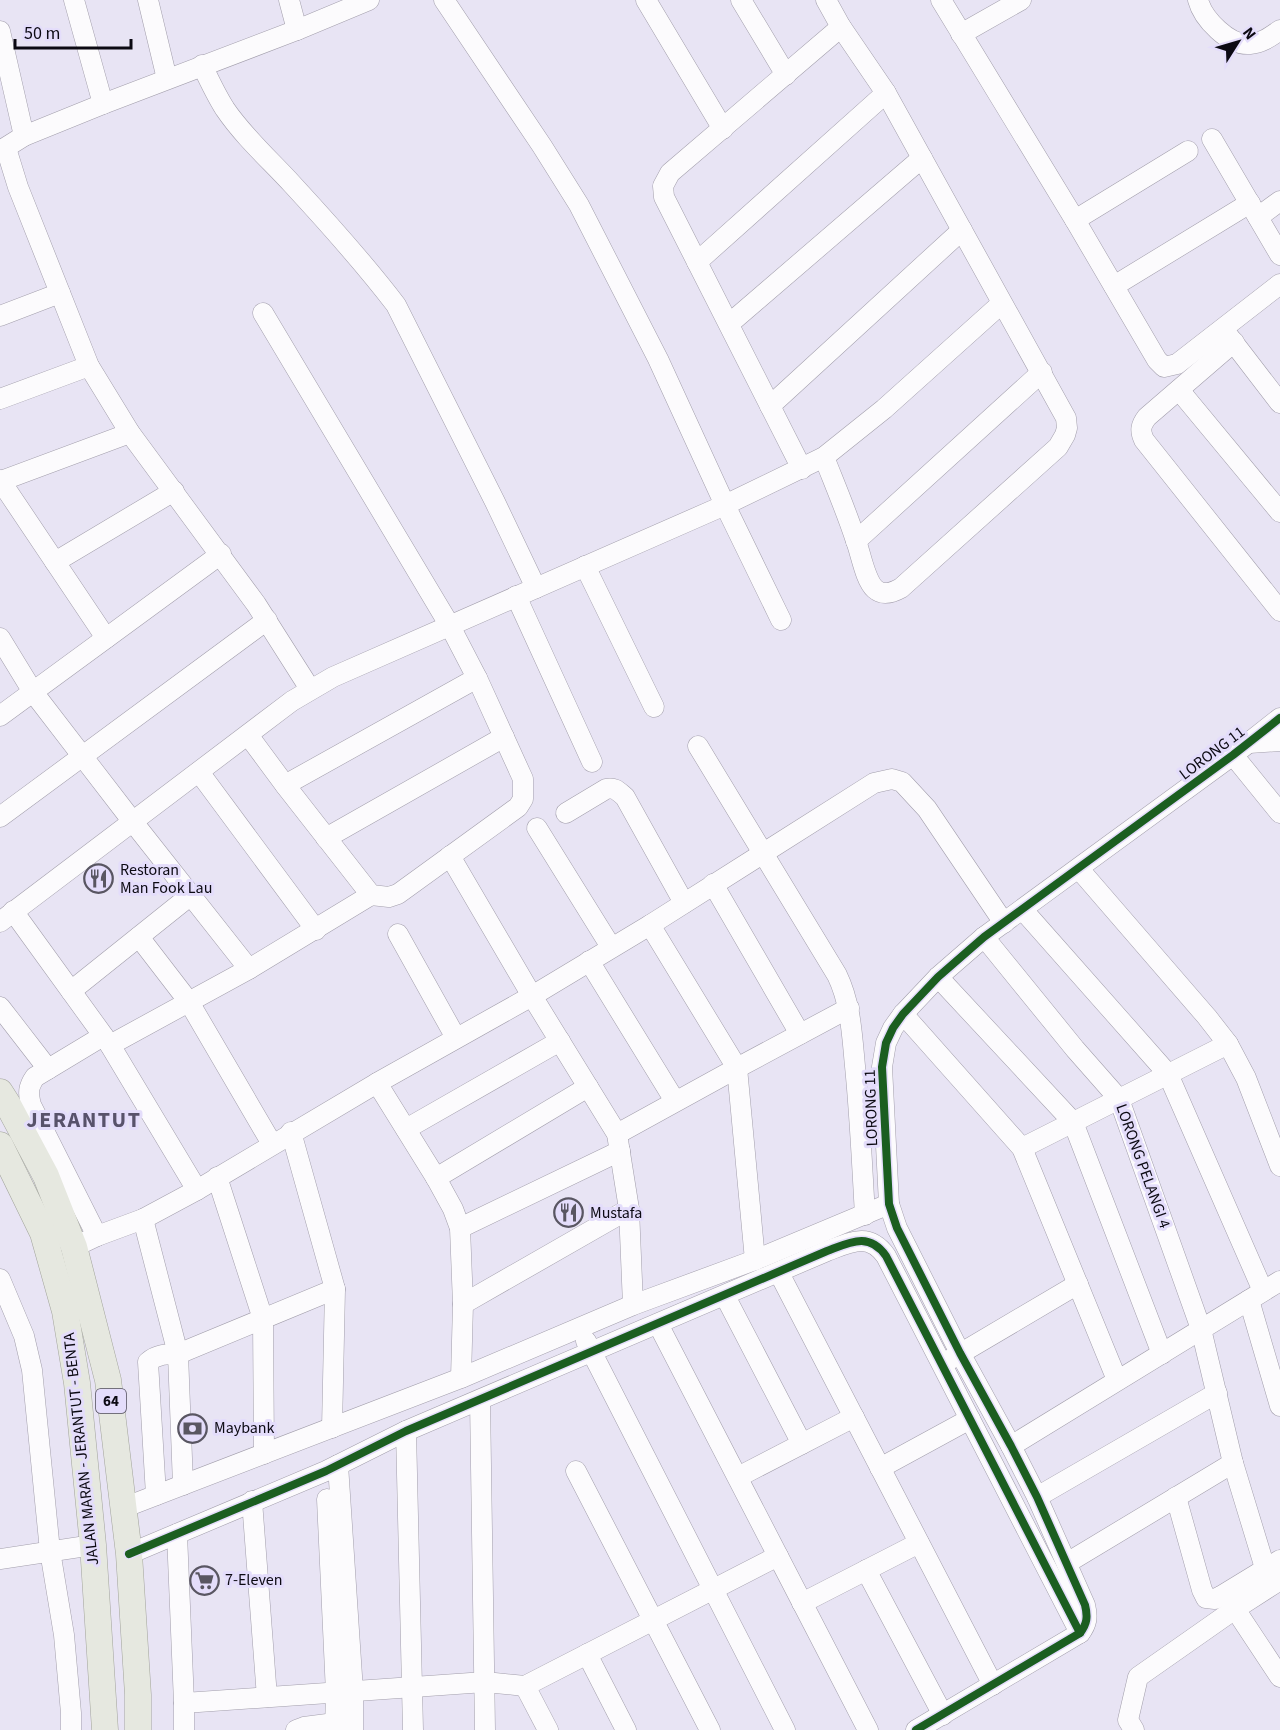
<svg xmlns="http://www.w3.org/2000/svg" width="1280" height="1730" viewBox="0 0 1280 1730" font-family="'Source Sans 3',sans-serif">
  <rect width="100%" height="100%" fill="#e8e4f4"/>
  <g fill="none" stroke-linecap="round" stroke-linejoin="round">
    <defs>
      <g id="minor">
        <path d="M74,0L103,104"/>
        <path d="M148,0L167,79"/>
        <path d="M289,0L297,30"/>
        <path d="M444,0L542,146L579,205L658,359L725,505L781,620"/>
        <path d="M646,0L723,129"/>
        <path d="M741,0L786,75"/>
        <path d="M941,0L1075,220L1157,360L1164,367L1177,364L1280,284"/>
        <path d="M1198,0C1203,19 1229,46 1250,44C1262,43 1270,37 1280,30"/>
        <path d="M0,31L24,136"/>
        <path d="M961,34L1021,0"/>
        <path d="M202,65C209,80 216,95 225,109C244,137 270,160 292,184C328,223 364,263 396,305L495,502L536,588"/>
        <path d="M1212,139L1280,255"/>
        <path d="M6,148L18,187L89,366L130,433L256,604L310,689"/>
        <path d="M0,151L24,136L103,104L297,30L369,0"/>
        <path d="M1258,217L1280,201"/>
        <path d="M1075,220L1188,151"/>
        <path d="M697,262L886,93"/>
        <path d="M1114,286L1250,203"/>
        <path d="M0,316L60,293"/>
        <path d="M729,324L922,158"/>
        <path d="M1227,334L1280,403"/>
        <path d="M1234,342L1147,417C1140,426 1140,431 1144,440L1280,611"/>
        <path d="M1179,390L1280,512"/>
        <path d="M0,399L89,366"/>
        <path d="M770,406L962,230"/>
        <path d="M824,457C835,485 847,513 856,541C861,554 865,580 875,589C883,596 892,593 901,588L1058,447L1065,435L1067,428L1066,418L886,93L841,27L826,0"/>
        <path d="M802,469L664,197L663,186L670,173L841,27"/>
        <path d="M0,480L106,638"/>
        <path d="M1,481L130,433"/>
        <path d="M856,541L1042,372"/>
        <path d="M55,562L174,491"/>
        <path d="M585,566L654,707"/>
        <path d="M516,596L592,762"/>
        <path d="M0,638L33,692L133,822L249,969"/>
        <path d="M0,716L221,554"/>
        <path d="M248,735L285,785L371,895L389,897L398,894L518,807L523,799V779L477,678L450,626L263,313"/>
        <path d="M1249,743L1280,741"/>
        <path d="M698,746L837,975C851,1004 852,1035 855,1066C860,1116 862,1165 865,1215"/>
        <path d="M1233,755L1280,813"/>
        <path d="M199,772L316,930"/>
        <path d="M285,785L477,678"/>
        <path d="M566,813L606,789C615,787 618,791 625,797L684,903"/>
        <path d="M0,817L267,620"/>
        <path d="M537,828L611,947"/>
        <path d="M326,838L504,737"/>
        <path d="M450,856L532,996L617,1134L629,1209L633,1305"/>
        <path d="M1079,869L1207,1017L1228,1044L1246,1078L1280,1166"/>
        <path d="M713,884L800,1034"/>
        <path d="M1023,910L1168,1074L1263,1291"/>
        <path d="M13,911L110,1045L197,1190"/>
        <path d="M0,922L292,701L333,677L725,505L824,457L884,409L1001,304"/>
        <path d="M650,925L737,1068L755,1260"/>
        <path d="M398,934L456,1038"/>
        <path d="M139,937L189,1002L272,1144"/>
        <path d="M984,937L1075,1049L1119,1099L1201,1329L1233,1463L1265,1568"/>
        <path d="M589,961L675,1101"/>
        <path d="M938,977L1073,1122L1162,1354"/>
        <path d="M71,991L191,895"/>
        <path d="M0,1007L48,1069"/>
        <path d="M903,1014L1022,1148L1117,1380"/>
        <path d="M110,1045L249,969L371,895"/>
        <path d="M377,1083L436,1178L453,1209L460,1228L463,1304L461,1378"/>
        <path d="M406,1129L560,1041"/>
        <path d="M291,1132L335,1289L332,1428"/>
        <path d="M617,1134L737,1068L849,1008"/>
        <path d="M1022,1148L1228,1044"/>
        <path d="M217,1177L263,1319L264,1454"/>
        <path d="M436,1178L588,1087"/>
        <path d="M143,1219L178,1354L183,1485"/>
        <path d="M460,1228L620,1151"/>
        <path d="M97,1236L31,1105C28,1093 28,1087 35,1077L103,1036"/>
        <path d="M74,1247L97,1236L143,1219L197,1190L377,1083L532,996L650,925L874,783L892,779L902,782L927,809L1004,923"/>
        <path d="M779,1273L993,1685"/>
        <path d="M0,1279L24,1336L32,1370L50,1551L64,1635L71,1713V1730"/>
        <path d="M725,1296L802,1444"/>
        <path d="M1249,1300L1280,1406"/>
        <path d="M463,1304L629,1209"/>
        <path d="M658,1324L868,1730"/>
        <path d="M586,1341L785,1730"/>
        <path d="M951,1359L1078,1284"/>
        <path d="M480,1400L485,1730"/>
        <path d="M406,1431L413,1730"/>
        <path d="M1011,1446L1280,1281"/>
        <path d="M338,1465L353,1691V1730"/>
        <path d="M880,1468L970,1419"/>
        <path d="M576,1471L710,1730"/>
        <path d="M738,1477L854,1417"/>
        <path d="M156,1495L148,1362C157,1354 167,1354 178,1354L335,1289"/>
        <path d="M1037,1497L1217,1393"/>
        <path d="M1176,1497L1202,1590L1206,1598L1215,1599L1221,1596L1280,1560"/>
        <path d="M327,1499L336,1693L335,1730"/>
        <path d="M252,1501L267,1697"/>
        <path d="M123,1508L461,1378L633,1305L755,1260L889,1204"/>
        <path d="M177,1534L184,1703V1730"/>
        <path d="M129,1554L326,1471L406,1431L827,1251C851,1242 869,1232 886,1256L1080,1633"/>
        <path d="M0,1559L93,1545"/>
        <path d="M1067,1563L1233,1463"/>
        <path d="M866,1570L943,1715"/>
        <path d="M1280,1580L1235,1609L1280,1677"/>
        <path d="M802,1603L919,1543"/>
        <path d="M587,1654L626,1730"/>
        <path d="M525,1686L548,1730"/>
        <path d="M184,1703L485,1682L525,1686L778,1556"/>
        <path d="M296,1730L304,1727L335,1723"/>
        <path d="M916,1730L1080,1633C1087,1624 1088,1617 1085,1605L1037,1497L1011,1446L960,1353L897,1228L889,1204L882,1067L886,1043L893,1028L903,1014L938,977L984,937L1233,755L1280,718"/>
        <path d="M1134,1730L1128,1720L1138,1677L1235,1609"/>
      </g>
      <g id="major">
        <path d="M0,1092L7,1103L46,1176L74,1247L108,1380L129,1554L138,1695V1730"/>
        <path d="M0,1145L43,1233L65,1311L77,1383L93,1545L105,1730"/>
      </g>
    </defs>
    <use href="#minor" stroke="#a29eab" stroke-width="21"/>
    <use href="#major" stroke="#a1a39a" stroke-width="27"/>
    <use href="#minor" stroke="#fcfbfd" stroke-width="20"/>
    <use href="#major" stroke="#e6e8e0" stroke-width="26"/>
    <defs>
      <g id="cycleway">
        <path d="M129,1554L326,1471L406,1431L827,1251C851,1242 869,1232 886,1256L1080,1633"/>
        <path d="M916,1730L1080,1633C1087,1624 1088,1617 1085,1605L1037,1497L1011,1446L960,1353L897,1228L889,1204L882,1067L886,1043L893,1028L903,1014L938,977L984,937L1233,755L1280,718"/>
      </g>
    </defs>
    <use href="#cycleway" stroke="#e4ddfb" stroke-width="11"/>
    <use href="#cycleway" stroke="#1b5e20" stroke-width="8"/>
  </g>
  <defs>
    <symbol id="restaurant-ring" viewBox="-11 -11 22 22"><circle r="9.5" fill="#e4ddfb" stroke="#595662" stroke-width="1.5"/><path d="M-5-6h1v4h1v-4h1v4h1v-4h1v5L-1.5 .5V6h-2V.5L-5-1ZM5-6V6H3V1.5H1.5Q1.5-4 5-6Z" fill="#595662"/></symbol>
    <symbol id="bank-ring" viewBox="-11 -11 22 22"><circle r="9.5" fill="#e4ddfb" stroke="#595662" stroke-width="1.5"/><path d="M-6-4H6V4H-6ZM0-2.3a2.3 2.3 0 1 0 0 4.6a2.3 2.3 0 1 0 0-4.6Z" fill="#595662"/></symbol>
    <symbol id="supermarket-ring" viewBox="-11 -11 22 22"><circle r="9.5" fill="#e4ddfb" stroke="#595662" stroke-width="1.5"/><path d="M-6-5.5h2.5l.6 2H6L4.5 2H-2.5L-4.4-4H-6ZM-1.5 3.2a1.3 1.3 0 1 0 .1 0ZM3 3.2a1.3 1.3 0 1 0 .1 0Z" fill="#595662"/></symbol>
  </defs>
  <g fill-rule="evenodd">
    <use href="#restaurant-ring" x="82" y="862" width="33" height="33"/>
    <use href="#restaurant-ring" x="552" y="1196" width="33" height="33"/>
    <use href="#bank-ring" x="176" y="1412" width="33" height="33"/>
    <use href="#supermarket-ring" x="188" y="1564" width="33" height="33"/>
  </g>
  <g text-anchor="middle" dominant-baseline="central" stroke-width="6" stroke-linejoin="round" paint-order="stroke">
    <rect fill="#e4ddfb" stroke="#4d4959" stroke-width="1.5" x="96" y="1389" width="30" height="24" rx="4.5"/>
    <g font-size="15" font-weight="bold" fill="#0c0a13">
      <text x="111" y="1401">64</text>
    </g>
    <g font-size="16" fill="#0c0a13" stroke="#e4ddfb">
      <text transform="translate(1212 753) rotate(-37)">LORONG 11</text>
      <text transform="translate(871 1108) rotate(-92)">LORONG 11</text>
      <text transform="translate(1143 1166) rotate(70)">LORONG PELANGI 4</text>
      <text transform="translate(81 1449) rotate(-96)">JALAN MARAN - JERANTUT - BENTA</text>
    </g>
    <g font-size="16" fill="#0c0a13" stroke="#e4ddfb" text-anchor="start">
      <text x="120" y="870">Restoran<tspan x="120" dy="18">Man Fook Lau</tspan></text>
      <text x="590" y="1213">Mustafa</text>
      <text x="214" y="1428">Maybank</text>
      <text x="225" y="1580">7-Eleven</text>
    </g>
    <g font-size="22" font-weight="bold" letter-spacing="1.5" fill="#58526b" stroke="#e4ddfb">
      <text x="84" y="1120">JERANTUT</text>
    </g>
  </g>
  <g transform="translate(1238 42) rotate(53)" stroke="#e4ddfb" stroke-width="4.5" paint-order="stroke">
  <path d="M0-4.5L10 22L0 15L-10 22Z" fill="#0c0a13"/>
  <text y="-9" font-size="16" font-weight="bold" text-anchor="middle" fill="#0c0a13">N</text>
  </g>
  <path d="M15 39v9h116v-9" fill="none" stroke="#0c0a13" stroke-width="3"/>
  <text x="24" y="39" font-size="18" fill="#0c0a13" stroke="#e4ddfb" stroke-width="4.5" paint-order="stroke">50 m</text>
</svg>
